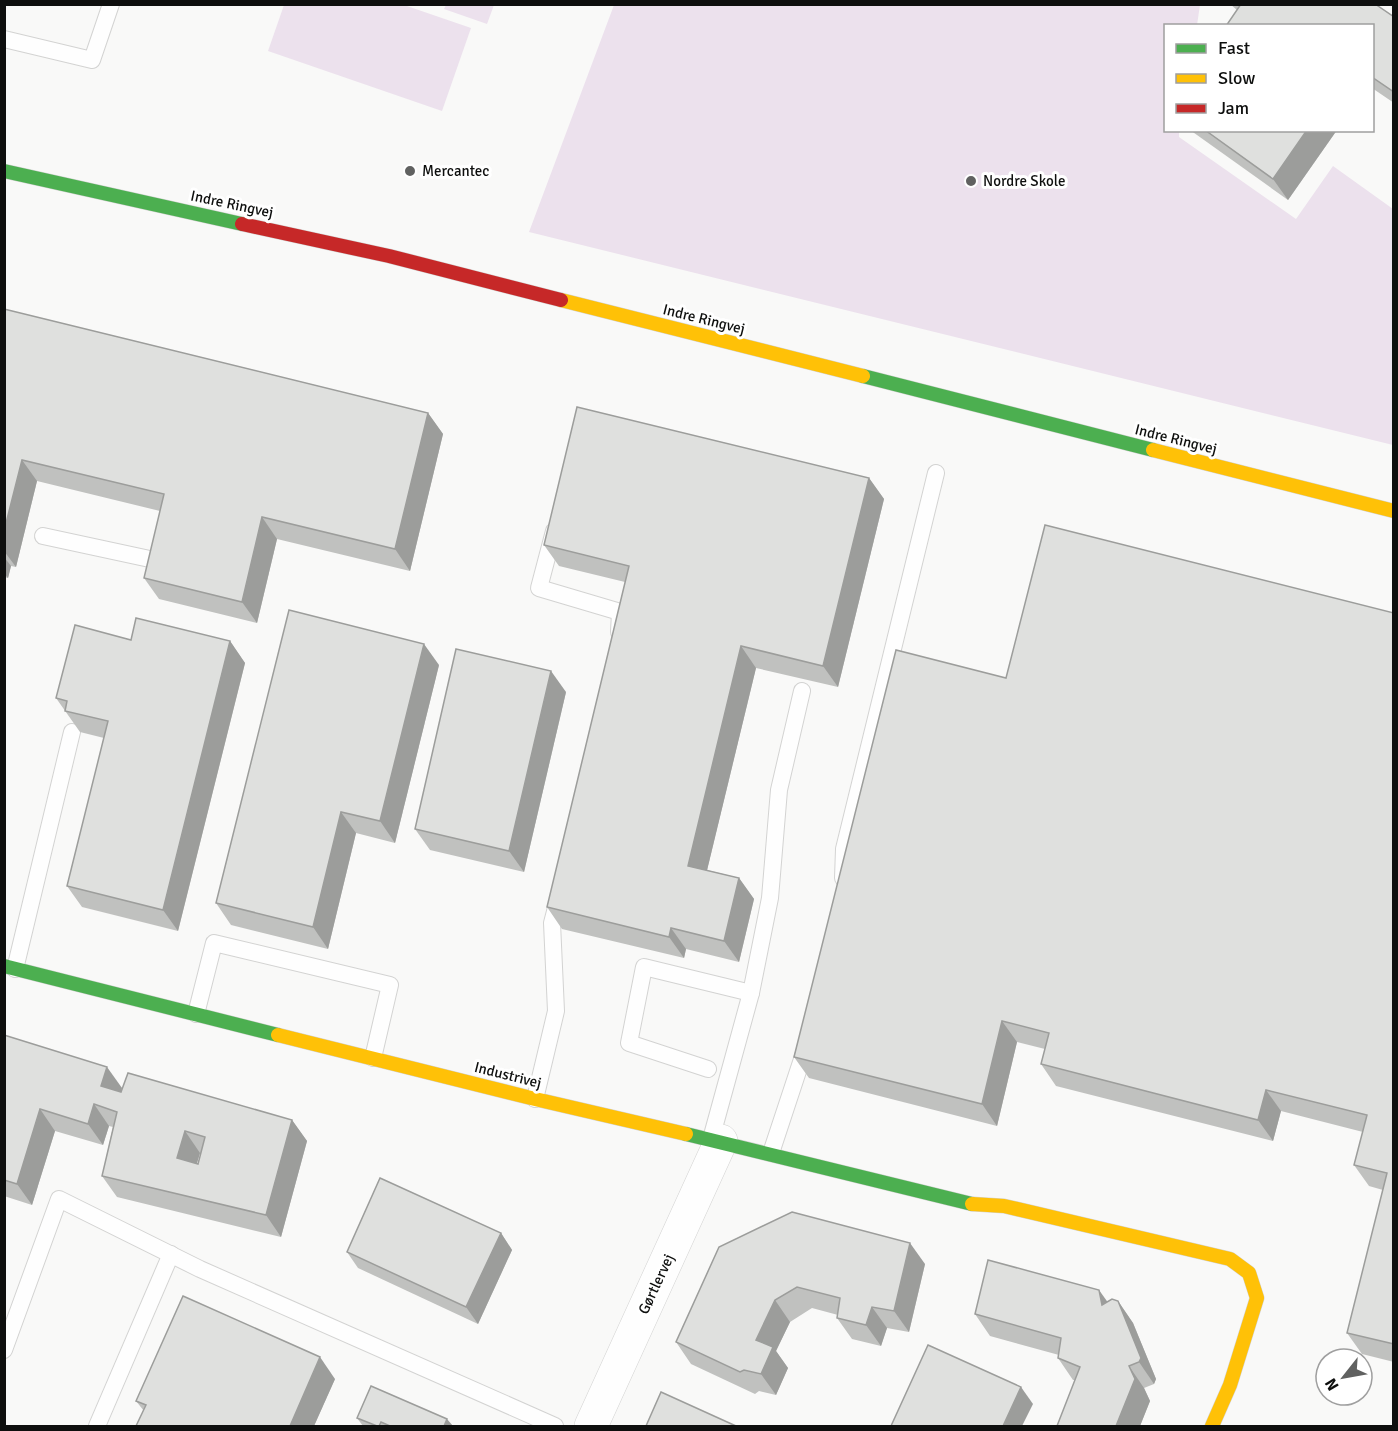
<svg xmlns="http://www.w3.org/2000/svg" width="1398" height="1431" viewBox="0 0 1398 1431" font-family="Signika,sans-serif">
  <rect width="100%" height="100%" fill="#f9f9f8"/>
  <g fill="#ece1ed">
    <path d="M284,5H404L471,28L442,111L268,51Z"/>
    <path d="M446,5V4L494,5L487,24L444,9Z"/>
    <path d="M614,5H1200L1197,25L1166,26V130L1179,131V137L1296,219L1333,166L1393,209V445L529,232Z"/>
  </g>
  <g fill="none" stroke-linecap="round" stroke-linejoin="round">
    <defs>
      <g id="lane">
        <path d="M4,39L92,60L111,4"/>
        <path d="M554,531L539,588L620,612L619,632"/>
        <path d="M43,536L159,561"/>
        <path d="M843,878L844,849L936,473"/>
        <path d="M15,969L72,732"/>
        <path d="M196,1014L214,943L390,985L373,1058"/>
        <path d="M708,1069L629,1043L644,967L751,993"/>
        <path d="M535,1099L556,1011L552,923L559,896"/>
        <path d="M711,1139L751,993L770,898L779,790L802,691"/>
        <path d="M771,1153L806,1047"/>
        <path d="M4,1350L59,1199L200,1269L555,1426"/>
        <path d="M97,1426L171,1254"/>
      </g>
      <path id="street" d="M591,1426L721,1141"/>
      <g id="fast">
        <path d="M4,171L242,224"/>
        <path d="M863,376L1153,450"/>
        <path d="M4,966L278,1035"/>
        <path d="M686,1134L972,1204"/>
      </g>
      <g id="slow">
        <path d="M561,300L863,376"/>
        <path d="M1153,450L1394,511"/>
        <path d="M278,1035L535,1099L686,1134"/>
        <path d="M972,1204L1004,1206L1230,1259L1249,1273L1257,1298L1230,1385L1212,1426"/>
      </g>
      <path id="jam" d="M242,224L389,256L561,300"/>
    </defs>
    <use href="#lane" stroke="#d3d3d2" stroke-width="18"/>
    <use href="#street" stroke="#d3d3d2" stroke-width="34"/>
    <use href="#fast" stroke="#d3d3d2" stroke-width="15"/>
    <use href="#slow" stroke="#d3d3d2" stroke-width="15"/>
    <use href="#jam" stroke="#d3d3d2" stroke-width="15"/>
    <use href="#lane" stroke="#fefefe" stroke-width="16"/>
    <use href="#street" stroke="#fefefe" stroke-width="33"/>
    <use href="#fast" stroke="#4caf50" stroke-width="14"/>
    <use href="#slow" stroke="#ffc107" stroke-width="14"/>
    <use href="#jam" stroke="#c62828" stroke-width="14"/>
  </g>
  <g fill="#c0c1bf" fill-rule="evenodd">
    <path d="M1230,4H1375L1394,17V103L1372,88V26L1237,10Z"/>
    <path d="M1190,130H1337L1288,200Z"/>
    <path d="M4,309L428,413L443,434L410,571L277,539L257,623L159,599L144,578L160,511L37,481L16,567L11,566L8,578L4,577Z"/>
    <path d="M869,478L884,499L838,687L756,668L707,870L739,878L754,899L739,962L686,949L684,958L562,929L547,907L625,582L559,566L544,545Z"/>
    <path d="M1394,613V1362L1362,1354L1347,1333L1383,1190L1369,1186L1354,1165L1363,1132L1281,1111L1273,1141L1056,1086L1041,1064L1045,1049L1017,1042L997,1126L809,1078L794,1057L1006,678Z"/>
    <path d="M131,640L230,641L245,663L178,931L82,907L67,886L104,738L80,732L56,698Z"/>
    <path d="M439,665L395,843L356,833L328,949L231,925L216,903Z"/>
    <path d="M566,692L524,872L430,850L415,829Z"/>
    <path d="M4,1035L122,1088L292,1120L307,1141L281,1237L117,1197L102,1176L113,1127L109,1126L103,1145L55,1131L32,1205L4,1196ZM200,1153H201L198,1164L197,1163Z"/>
    <path d="M501,1233L512,1250L478,1324L358,1268L347,1252Z"/>
    <path d="M719,1247L925,1264L909,1332L887,1328L881,1346L852,1339L837,1318L838,1315L812,1308L790,1322L776,1351L788,1368L776,1395L759,1391L755,1394L691,1364L676,1342Z"/>
    <path d="M1118,1301L1133,1323L1156,1379L1154,1384L1144,1388L1150,1401L1140,1426H1057L1075,1380H1073L1058,1358L1059,1355L990,1336L975,1314Z"/>
    <path d="M335,1379L314,1426H136L144,1411L136,1401Z"/>
    <path d="M357,1418L453,1426H363Z"/>
  </g>
  <g fill="#9c9d9b">
    <path d="M1307,130H1337L1288,200L1273,179Z"/>
    <path d="M428,413L443,434L410,571L395,549Z"/>
    <path d="M22,460L37,481L16,567L4,551V531Z"/>
    <path d="M869,478L884,499L838,687L823,666Z"/>
    <path d="M262,517L277,539L257,623L242,602Z"/>
    <path d="M4,557L11,566L8,578L4,573Z"/>
    <path d="M230,641L245,663L178,931L163,910Z"/>
    <path d="M424,644L439,665L395,843L380,821Z"/>
    <path d="M741,646L756,668L703,887L688,866Z"/>
    <path d="M551,671L566,692L524,872L509,851Z"/>
    <path d="M341,812L356,833L328,949L313,927Z"/>
    <path d="M739,878L754,899L739,962L724,941Z"/>
    <path d="M671,928L686,949L684,958L669,937Z"/>
    <path d="M1002,1021L1017,1042L997,1126L982,1104Z"/>
    <path d="M107,1067L122,1088L116,1108L101,1086Z"/>
    <path d="M1266,1090L1281,1111L1273,1141L1258,1120Z"/>
    <path d="M94,1104L109,1126L103,1145L88,1124Z"/>
    <path d="M40,1109L55,1131L32,1205L17,1184Z"/>
    <path d="M292,1120L307,1141L281,1237L266,1215Z"/>
    <path d="M185,1131L200,1153L192,1180L177,1158Z"/>
    <path d="M501,1233L512,1250L478,1324L466,1307Z"/>
    <path d="M910,1243L925,1264L909,1332L894,1311Z"/>
    <path d="M1099,1290L1114,1311L1102,1305Z"/>
    <path d="M775,1300L790,1322L776,1351L788,1368L776,1395L761,1374L756,1340Z"/>
    <path d="M1118,1301L1133,1323L1156,1379L1154,1384L1139,1362Z"/>
    <path d="M872,1307L887,1328L881,1346L866,1325Z"/>
    <path d="M320,1357L335,1379L314,1426H290Z"/>
    <path d="M1129,1366L1144,1388L1150,1401L1140,1426H1116Z"/>
    <path d="M1021,1387L1033,1404L1022,1426H1003Z"/>
    <path d="M447,1419L453,1426H444Z"/>
  </g>
  <g fill="#dfe0de" stroke="#9c9d9b" stroke-width="1.5" fill-rule="evenodd">
    <path d="M1241,4H1375L1394,17V92L1372,77V26H1226Z"/>
    <path d="M1205,130H1307L1273,179Z"/>
    <path d="M4,309L428,413L395,549L262,517L242,602L144,578L164,494L22,460L4,531Z"/>
    <path d="M577,407L869,478L823,666L741,646L688,866L739,878L724,941L671,928L669,937L547,907L629,566L544,545Z"/>
    <path d="M1045,525L1394,613V1344L1347,1333L1387,1173L1354,1165L1367,1115L1266,1090L1258,1120L1041,1064L1049,1033L1002,1021L982,1104L794,1057L896,650L1006,678Z"/>
    <path d="M289,610L424,644L380,821L341,812L313,927L216,903Z"/>
    <path d="M136,618L230,641L163,910L67,886L108,721L65,711L67,701L56,698L75,625L131,640Z"/>
    <path d="M456,649L551,671L509,851L415,829Z"/>
    <path d="M4,1035L107,1067L101,1086L121,1092L128,1073L292,1120L266,1215L102,1176L117,1112L94,1104L88,1124L40,1109L17,1184L4,1180ZM185,1131L205,1137L198,1164L177,1158Z"/>
    <path d="M380,1178L501,1233L466,1307L347,1252Z"/>
    <path d="M792,1212L910,1243L894,1311L872,1307L866,1325L837,1318L840,1298L797,1287L775,1300L756,1340L773,1347L761,1374L744,1370L740,1372L676,1342L719,1247Z"/>
    <path d="M988,1260L1099,1290L1102,1305L1112,1299L1118,1301L1141,1358L1139,1362L1129,1366L1135,1379L1116,1426H1057L1080,1367L1058,1358L1061,1338L975,1314Z"/>
    <path d="M183,1296L320,1357L290,1426H136L146,1405L136,1401Z"/>
    <path d="M928,1345L1021,1387L1003,1426H891Z"/>
    <path d="M371,1386L447,1419L444,1426H390L381,1422L379,1426H377L357,1418Z"/>
    <path d="M661,1392L736,1426H646Z"/>
  </g>
  <g fill="#606160" stroke="#fff" stroke-width="2">
    <circle cx="410" cy="171" r="6"/>
    <circle cx="971" cy="181" r="6"/>
  </g>
  <g text-anchor="middle" dominant-baseline="central" stroke-width="6" stroke-linejoin="round" paint-order="stroke">
    <g font-size="15" fill="#0e0f0e" stroke="#fff" text-anchor="start">
      <text x="422" y="171">Mercantec</text>
      <text x="983" y="181">Nordre Skole</text>
    </g>
    <g font-size="15" fill="#0e0f0e" stroke="#fff">
      <text transform="translate(232 204) rotate(12)">Indre Ringvej</text>
      <text transform="translate(704 319) rotate(14)">Indre Ringvej</text>
      <text transform="translate(1176 439) rotate(14)">Indre Ringvej</text>
      <text transform="translate(508 1075) rotate(14)">Industrivej</text>
      <text transform="translate(656 1284) rotate(-65)">Gørtlervej</text>
    </g>
  </g>
  <rect width="1398" height="1431" fill="none" stroke="#0e0f0e" stroke-width="12"/>
  <rect x="1164" y="24" width="210" height="108" fill="#ffffff" stroke="#9f9f9f" stroke-width="1.5"/>
  <rect x="1176" y="44" width="30" height="9" fill="#4caf50" stroke="#9f9f9f" stroke-width="1.5"/>
  <text x="1218" y="54" font-size="18" fill="#0e0f0e">Fast</text>
  <rect x="1176" y="74" width="30" height="9" fill="#ffc107" stroke="#9f9f9f" stroke-width="1.5"/>
  <text x="1218" y="84" font-size="18" fill="#0e0f0e">Slow</text>
  <rect x="1176" y="104" width="30" height="9" fill="#c62828" stroke="#9f9f9f" stroke-width="1.5"/>
  <text x="1218" y="114" font-size="18" fill="#0e0f0e">Jam</text>
  <g transform="translate(1344 1377) rotate(239)"><circle r="28" fill="#ffffff" stroke="#9f9f9f" stroke-width="1.5"/>
  <path d="M0-4.5L10 22L0 15L-10 22Z" fill="#606160"/>
  <text y="-9" font-size="16" font-weight="bold" text-anchor="middle" fill="#0e0f0e">N</text>
  </g>
</svg>
